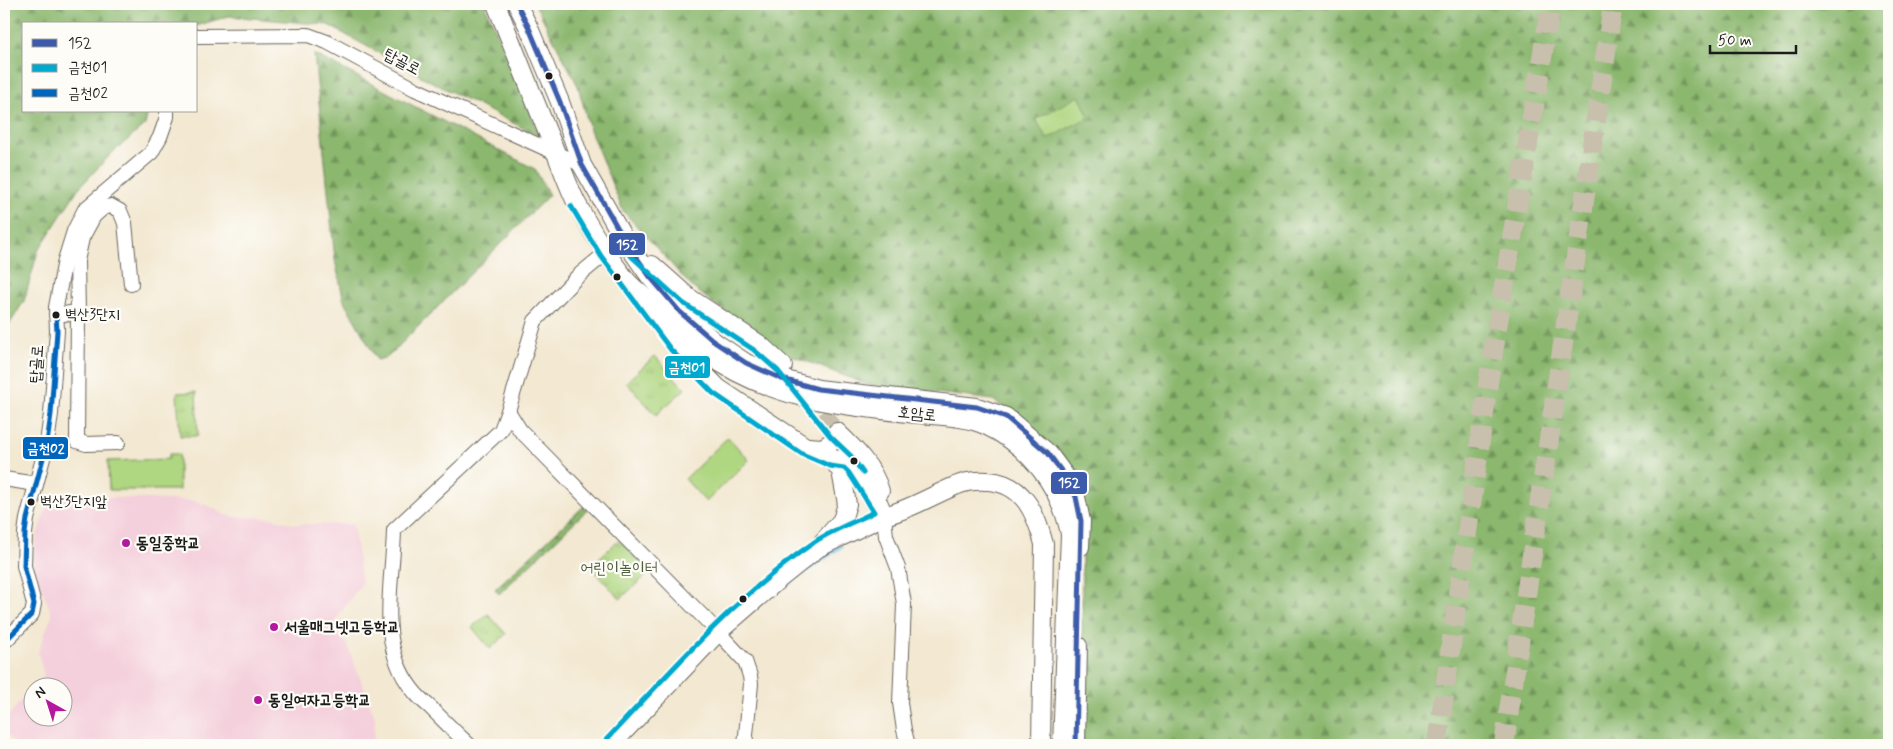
<svg xmlns="http://www.w3.org/2000/svg" width="1893" height="749" viewBox="0 0 1893 749" font-family="Mynerve,'Poor Story',sans-serif">
  <defs>
    <pattern id="forest-firs" width="22" height="20" patternUnits="userSpaceOnUse" patternTransform="scale(1.25)"><rect width="22" height="20" fill="#8bb76e"/><path d="M5 1l3.5 6h-7zM16 11l3.5 6h-7z" fill="#71945a"/></pattern>
    <pattern id="park-tufts" width="24" height="20" patternUnits="userSpaceOnUse" patternTransform="scale(1.25)"><rect width="24" height="20" fill="#afd680"/><path d="M3 7l-1-3M5 7V3M7 7l1-3M15 17l-1-3M17 17v-4M19 17l1-3" fill="none" stroke="#96b76e"/></pattern>
  </defs>
  <rect width="100%" height="100%" fill="#fdfcf7"/>
  <filter id="ink" filterUnits="userSpaceOnUse"><feTurbulence type="fractalNoise" baseFrequency=".02" numOctaves="2"/><feDisplacementMap in="SourceGraphic" scale="10" xChannelSelector="R" yChannelSelector="G"/><feConvolveMatrix kernelMatrix="1 2 1 2 8 2 1 2 1" color-interpolation-filters="sRGB"/></filter>
  <filter id="wash" filterUnits="userSpaceOnUse"><feTurbulence type="fractalNoise" baseFrequency=".0096" numOctaves="4" result="noise"/><feDisplacementMap in="SourceGraphic" scale="20" xChannelSelector="R" yChannelSelector="G"/><feGaussianBlur stdDeviation="1.12" result="paint"/><feColorMatrix in="noise" values="0 0 0 0 0 0 0 0 0 0 0 0 0 0 0 0 0 1.4 0 .05"/><feComposite in="paint" operator="in"/></filter>
  <g filter="url(#wash)">
    <rect width="100%" height="100%" fill="#f3e8d1"/>
    <path fill="#f4cfdc" d="M72,496L195,501L207,505L226,515L239,517L271,518L294,524H353L362,583L335,621L337,635L347,644L375,718L373,745H16L4,731V721L32,688V716H62V686H34L44,675L38,652L52,615L35,572L34,558L36,539L42,519L52,498Z"/>
    <g fill="url(#forest-firs)" stroke="#546a45">
      <path d="M4,4H484L523,90L539,136L430,81L328,25L229,16L196,26V24H24V111H148L145,125L112,153L78,189L38,251L24,301L4,333Z"/>
      <path d="M535,4H1889V745H1082V495L1034,431L993,400L866,384L787,354L737,321L692,287L623,211L590,130L578,86Z"/>
      <path d="M314,54L535,169L549,195L388,357L377,360L344,301L335,260Z"/>
      <path d="M584,506L587,510L499,594L495,589Z"/>
    </g>
    <g fill="url(#park-tufts)" stroke="#66794e">
      <path d="M655,356L685,389L656,415L626,382Z"/>
      <path d="M196,392L198,436H180L177,393Z"/>
      <path d="M619,540L650,572L620,599L590,566Z"/>
      <path d="M488,614L506,634L490,649L472,627Z"/>
    </g>
    <g fill="#afd680" stroke="#66794e">
      <path d="M1079,96L1089,117L1047,139L1036,119Z"/>
      <path d="M728,437L749,460L706,502L685,479Z"/>
      <path d="M169,454H179V490H109L108,461L169,459Z"/>
    </g>
    <g fill="none" stroke-linecap="round" stroke-linejoin="round">
      <path stroke="#68bee5" stroke-width="4" d="M788,583L841,546"/>
    </g>
  </g>
  <g filter="url(#ink)">
    <g fill="none" stroke-linecap="round" stroke-linejoin="round">
      <path stroke="#c8bfad" stroke-width="18" stroke-dasharray="18 9" stroke-linecap="butt" d="M804,392L837,432"/>
      <g stroke="#c8bfad" stroke-width="20" stroke-dasharray="20 10" stroke-linecap="butt">
        <path d="M1437,745L1490,370L1551,4"/>
        <path d="M1504,745L1613,4"/>
      </g>
      <defs>
        <g id="minor">
          <path d="M196,36L308,35L327,42L415,89L582,165"/>
          <path d="M78,312L77,261L82,238L94,216L103,208L111,206L120,211L125,223L131,284"/>
          <path d="M56,315L78,312L77,441L86,444L118,443"/>
          <path d="M508,411L535,321L577,277L607,252"/>
          <path d="M4,479L36,484"/>
          <path d="M884,516L886,536L898,568L904,604L900,703L904,730L908,745"/>
          <path d="M4,642L32,614L34,604L24,566L25,533L27,519L47,443L51,414L57,331L56,307L65,260L74,231L85,209L151,153L160,137L167,117V111"/>
          <path d="M469,745C456,733 443,720 431,708C424,702 417,696 412,689C376,643 393,584 394,530L501,430L508,411L520,430L718,632L745,661L750,676L751,684L745,745"/>
        </g>
        <g id="major">
          <path d="M496,4C513,46 530,88 547,131C557,154 565,179 576,202C590,229 608,257 627,281C635,290 646,298 655,307C672,322 688,339 706,353C765,397 837,406 908,413C933,416 964,415 987,426C1031,447 1061,488 1070,534L1062,745"/>
          <path d="M517,4L529,28L560,102L582,165L625,241L651,278L680,312L716,343L746,363L782,379L818,389L977,407L1006,417L1048,453L1068,480L1076,497L1081,521L1080,547"/>
          <path d="M652,265L688,297L759,344L783,366"/>
          <path d="M808,447L823,448L833,441L837,432C855,449 873,467 880,491"/>
          <path d="M884,516C909,510 931,496 955,486C966,481 976,480 988,481C1024,483 1036,514 1044,544L1041,745"/>
          <path d="M821,544L842,520L847,504L841,471L832,459"/>
          <path d="M611,745L718,632L778,580L818,548L884,516L879,504L871,495L855,468L847,461L832,459L806,447L718,388L677,346L656,318"/>
          <path d="M1076,745L1078,646"/>
        </g>
      </defs>
      <use href="#minor" stroke="#67635b" stroke-width="16"/>
      <use href="#major" stroke="#67635b" stroke-width="20"/>
      <use href="#minor" stroke="#fff" stroke-width="14"/>
      <use href="#major" stroke="#fff" stroke-width="18"/>
      <defs>
        <path id="bus-1" d="M517,4L529,28L560,102L582,165L625,241L651,278L680,312L716,343L746,363L782,379L818,389L977,407L1006,417L1048,453L1068,480L1076,497L1081,521L1076,745"/>
        <g id="bus-2">
          <path d="M571,206L601,256L671,350L713,393L802,454L830,466L844,468L849,473L874,512C855,522 830,531 813,543C735,597 670,672 606,740"/>
          <path d="M619,245L683,303L754,350L778,371L831,437L851,456L863,473"/>
        </g>
        <path id="bus-3" d="M4,642L32,614L34,604L24,566L25,533L27,519L47,443L51,414L57,331L56,315"/>
      </defs>
      <use href="#bus-1" stroke="#fdfcf7" stroke-width="9"/>
      <use href="#bus-2" stroke="#fdfcf7" stroke-width="9"/>
      <use href="#bus-3" stroke="#fdfcf7" stroke-width="9"/>
      <use href="#bus-1" stroke="#3d5bab" stroke-width="5"/>
      <use href="#bus-2" stroke="#00a9ce" stroke-width="5"/>
      <use href="#bus-3" stroke="#0065bd" stroke-width="5"/>
    </g>
  </g>
  <g fill="#1c1c1c" stroke="#fdfcf7" stroke-width="2">
    <circle cx="549" cy="76" r="4.5"/>
    <circle cx="617" cy="277" r="4.5"/>
    <circle cx="56" cy="315" r="4.5"/>
    <circle cx="854" cy="461" r="4.5"/>
    <circle cx="31" cy="502" r="4.5"/>
    <circle cx="743" cy="599" r="4.5"/>
  </g>
  <g fill="#b5179e" stroke="#fdfcf7" stroke-width="2">
    <circle cx="126" cy="543" r="5"/>
    <circle cx="274" cy="627" r="5"/>
    <circle cx="258" cy="700" r="5"/>
  </g>
  <g text-anchor="middle" dominant-baseline="central" stroke-width="4.5" stroke-linejoin="round" paint-order="stroke">
    <g font-size="15" fill="#1c1c1c" stroke="#fdfcf7" text-anchor="start">
      <text x="65" y="315">벽산3단지</text>
      <text x="40" y="502">벽산3단지앞</text>
    </g>
    <g font-size="16" fill="#1c1c1c" stroke="#fdfcf7">
      <text transform="translate(402 62) rotate(28)">탑골로</text>
      <text transform="translate(37 364) rotate(-86)">탑골로</text>
      <text transform="translate(917 414) rotate(6)">호암로</text>
    </g>
    <g font-size="16" font-weight="bold" fill="#1c1c1c" stroke="#fdfcf7" text-anchor="start">
      <text x="136" y="543">동일중학교</text>
      <text x="284" y="627">서울매그넷고등학교</text>
      <text x="268" y="700">동일여자고등학교</text>
    </g>
    <g font-size="16" fill="#4f5d3f" stroke="#fdfcf7">
      <text x="619" y="568">어린이놀이터</text>
    </g>
  </g>
  <g stroke="#fdfcf7" stroke-width="2">
    <rect x="608" y="232" width="38" height="24" rx="5" fill="#3d5bab"/>
    <rect x="664" y="355" width="47" height="24" rx="5" fill="#00a9ce"/>
    <rect x="22" y="436" width="47" height="24" rx="5" fill="#0065bd"/>
    <rect x="1050" y="471" width="38" height="24" rx="5" fill="#3d5bab"/>
  </g>
  <g font-size="14" text-anchor="middle" font-weight="bold" fill="#fff">
    <text x="627" y="249">152</text>
    <text x="687" y="372">금천01</text>
    <text x="46" y="453">금천02</text>
    <text x="1069" y="487">152</text>
  </g>
  <rect width="1893" height="749" fill="none" stroke="#fdfcf7" stroke-width="20"/>
  <rect x="22" y="22" width="175" height="90" fill="#fdfcf7" stroke="#a3a29f"/>
  <rect x="32" y="39" width="25" height="8" fill="#3d5bab" stroke="#a3a29f"/>
  <text x="68" y="48" font-size="15" fill="#1c1c1c">152</text>
  <rect x="32" y="64" width="25" height="8" fill="#00a9ce" stroke="#a3a29f"/>
  <text x="68" y="72" font-size="15" fill="#1c1c1c">금천01</text>
  <rect x="32" y="89" width="25" height="8" fill="#0065bd" stroke="#a3a29f"/>
  <text x="68" y="98" font-size="15" fill="#1c1c1c">금천02</text>
  <g transform="translate(48 702) rotate(321)"><circle r="24" fill="#fdfcf7" stroke="#a3a29f"/>
  <path d="M0-4L9 19L0 12L-9 19Z" fill="#b5179e"/>
  <text y="-8" font-size="14" font-weight="bold" text-anchor="middle" fill="#1c1c1c">N</text>
  </g>
  <path d="M1710 45v8h86v-8" fill="none" stroke="#1c1c1c" stroke-width="2.5"/>
  <text x="1718" y="45" font-size="15" fill="#1c1c1c" stroke="#fdfcf7" stroke-width="4" paint-order="stroke">50 m</text>
</svg>
